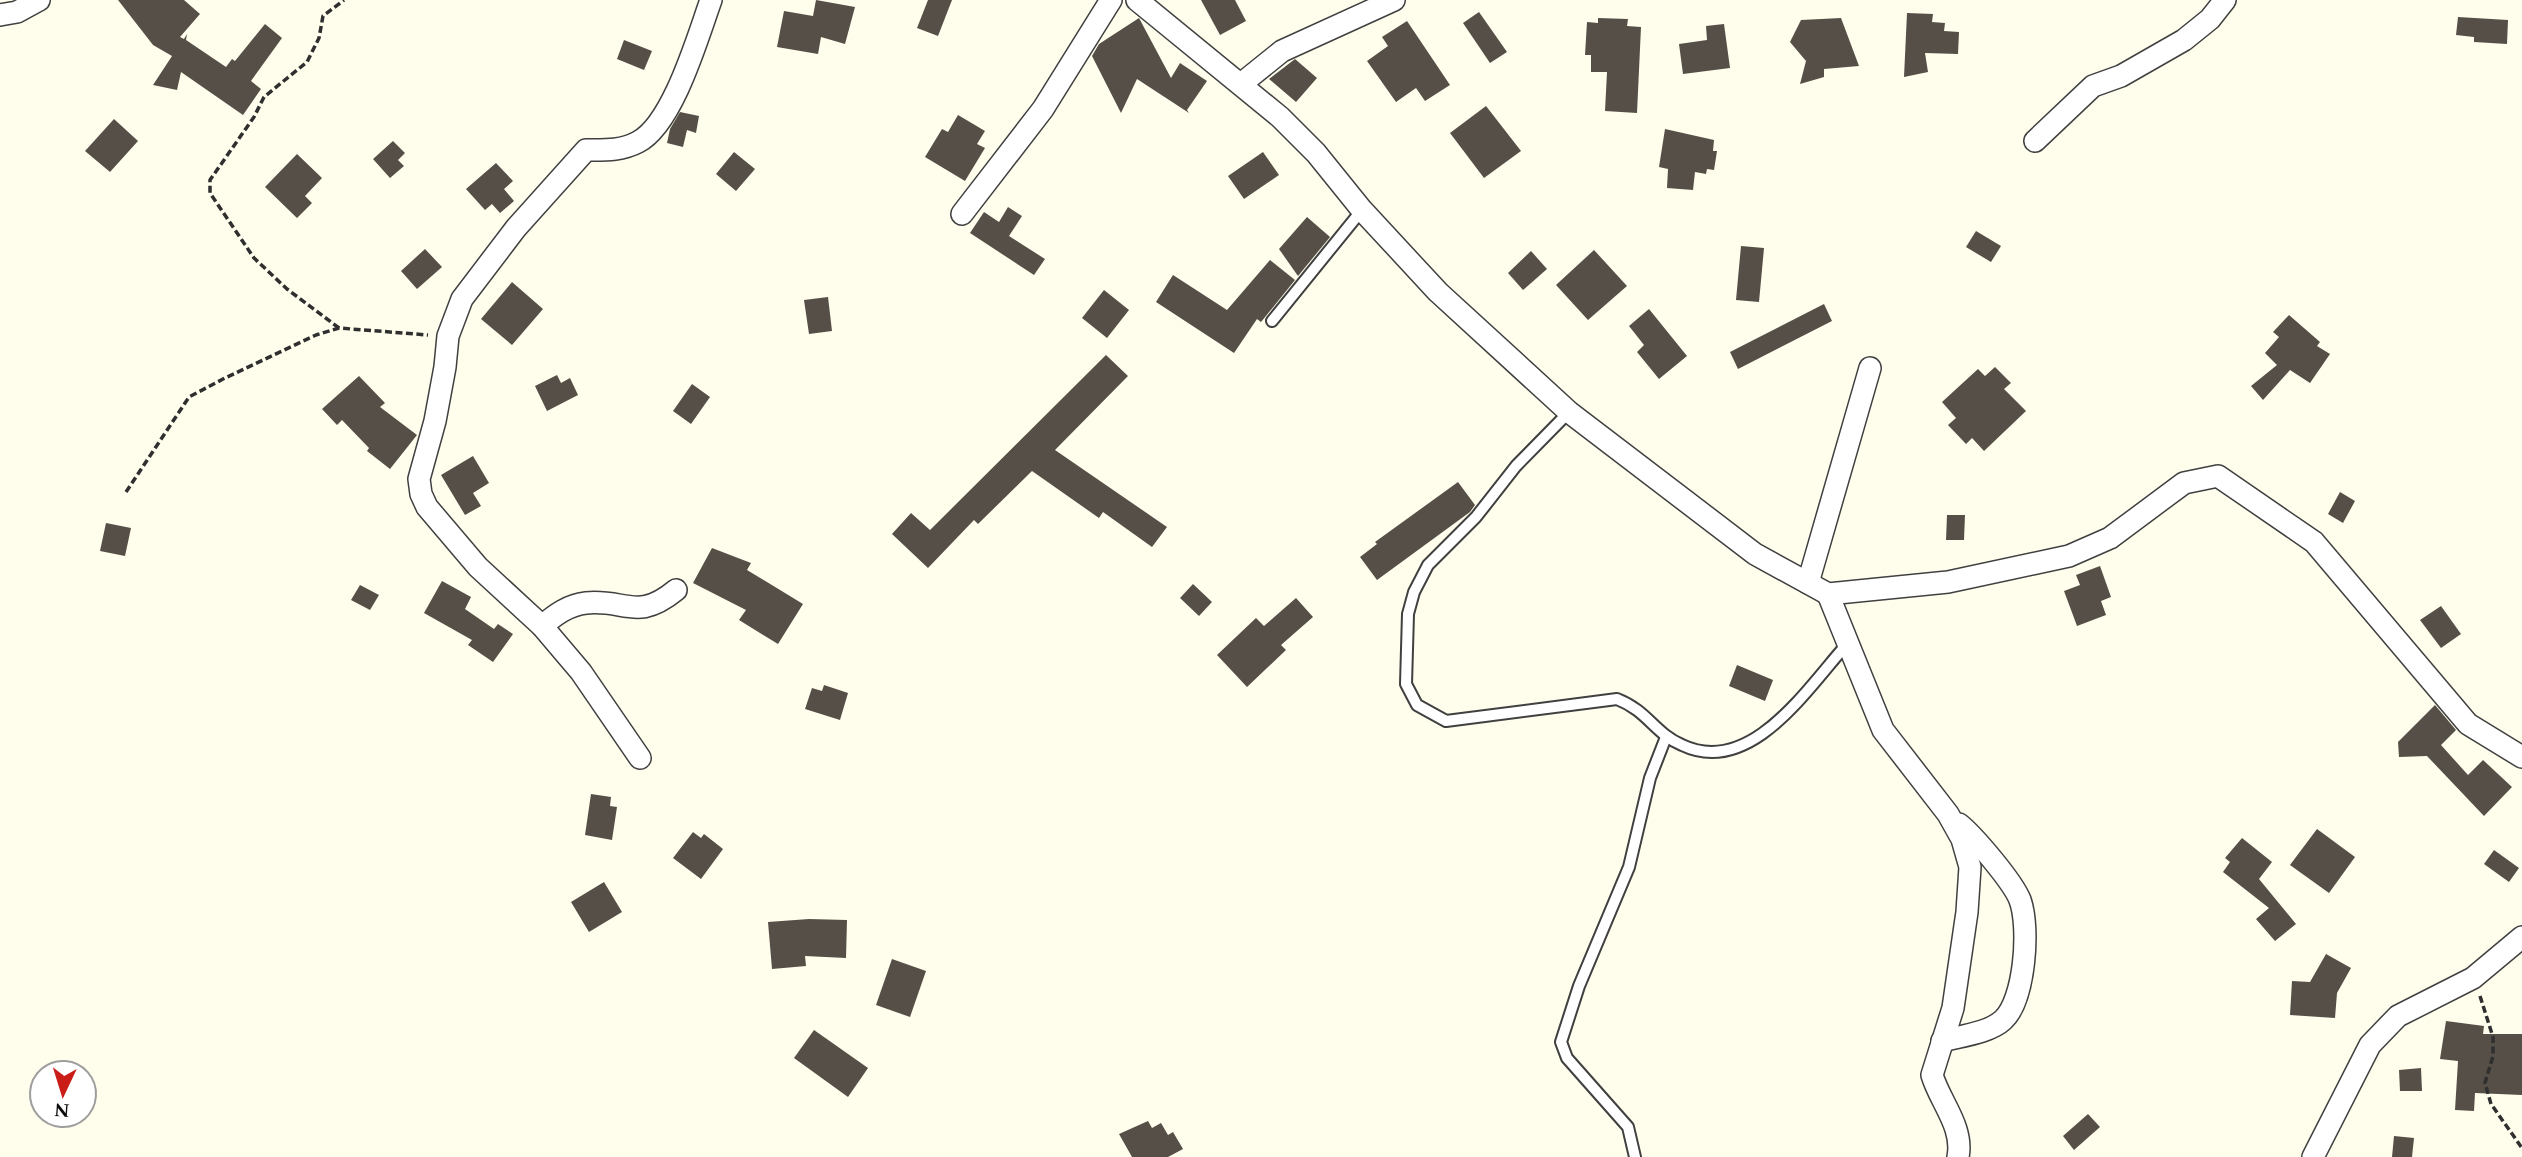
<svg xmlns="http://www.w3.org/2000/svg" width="2522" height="1157" viewBox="0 0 2522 1157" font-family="Spectral,serif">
  <rect width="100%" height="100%" fill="#fffdec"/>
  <g fill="#564f48">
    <path d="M118,0H184L200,14L180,37L184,39L187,34L186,40L226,67L232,59L235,61L265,24L282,38L251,81L261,89L243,115L181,72L177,90L153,85L172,56L153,45Z"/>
    <path d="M816,0L855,7L845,44L821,37L818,54L777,47L784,11L813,16Z"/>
    <path d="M928,0H952L938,36L917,28Z"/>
    <path d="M1201,0H1235L1246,21L1220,35Z"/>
    <path d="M1479,12L1507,52L1490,63L1463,23Z"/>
    <path d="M1907,13L1933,14L1932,22L1945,23L1944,31L1959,32L1958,54L1925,53L1928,72L1904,77Z"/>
    <path d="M2458,17L2508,20L2507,44L2474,42V37L2456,35Z"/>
    <path d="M1139,18L1171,78L1180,63L1207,81L1187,110L1189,113L1137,79L1121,113L1092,56L1099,44Z"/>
    <path d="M1598,18L1628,19L1627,26L1641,27L1637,113L1605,111L1607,72H1591V55H1585L1587,22L1598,23Z"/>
    <path d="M1841,18L1859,66L1824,69V77L1800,84L1806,61L1790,42L1801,20Z"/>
    <path d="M1407,21L1450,85L1425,101L1416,88L1396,102L1367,61L1388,46L1382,37Z"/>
    <path d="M1724,24L1730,68L1683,74L1679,44L1707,40L1706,26Z"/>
    <path d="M624,40L652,51L644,70L617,59Z"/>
    <path d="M1295,59L1317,78L1296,102L1269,79Z"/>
    <path d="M1486,106L1521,151L1484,178L1450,133Z"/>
    <path d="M680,112L699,116L696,133L687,130L683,147L667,143L670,129Z"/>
    <path d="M958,115L985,131L977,144L985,148L965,181L925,157L942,129L948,132Z"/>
    <path d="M114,119L138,141L110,172L85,151Z"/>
    <path d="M1665,129L1714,140L1713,151H1717L1714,170L1707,169L1706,174L1695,172L1693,190L1667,188L1668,169L1659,167Z"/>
    <path d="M393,141L405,153L398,160L404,166L390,178L373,159Z"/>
    <path d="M734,152L755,169L736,191L716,174Z"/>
    <path d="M1263,152L1279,175L1244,199L1228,176Z"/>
    <path d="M297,154L322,178L305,196L312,203L297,218L265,187Z"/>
    <path d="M496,163L513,181L504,189L514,201L500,213L492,204L485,210L466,189Z"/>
    <path d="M1008,207L1022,216L1009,236L1045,259L1034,275L970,233L984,212L999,222Z"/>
    <path d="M1307,217L1330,237L1298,276L1279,249Z"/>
    <path d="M1976,231L2001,246L1991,262L1966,247Z"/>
    <path d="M1741,246L1764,248L1759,302L1736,300Z"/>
    <path d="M425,249L442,267L417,289L401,271Z"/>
    <path d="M1594,250L1627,286L1588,320L1556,285Z"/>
    <path d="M1531,251L1547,269L1523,290L1508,273Z"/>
    <path d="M1270,260L1295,280L1261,322L1257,319L1234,353L1156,302L1173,275L1227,310Z"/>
    <path d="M512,282L543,309L512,345L481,319Z"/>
    <path d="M1104,290L1129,310L1107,338L1082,318Z"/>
    <path d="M828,297L832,331L809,334L804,300Z"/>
    <path d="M1824,304L1832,321L1738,369L1730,352Z"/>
    <path d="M1649,309L1687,356L1659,379L1637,352L1644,345L1629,326Z"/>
    <path d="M2289,315L2320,342L2317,346L2330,354L2310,383L2290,370L2263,400L2251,386L2277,365L2265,353L2279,337L2273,332Z"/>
    <path d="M1106,355L1128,376L1055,450L1167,527L1152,547L1103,512L1099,518L1032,471L978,524L974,520L928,568L892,534L911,513L930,530Z"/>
    <path d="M1995,367L2011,383L2004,389L2026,411L1984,451L1972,438L1966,444L1948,425L1956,418L1942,402L1978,369L1985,376Z"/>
    <path d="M557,375L561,383L570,378L578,395L547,411L535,386Z"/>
    <path d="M359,376L385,403L380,407L417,435L390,469L367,451L369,448L342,420L337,425L322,409Z"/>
    <path d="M692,384L710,397L691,424L673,411Z"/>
    <path d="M473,456L489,483L473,493L481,506L465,515L441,475Z"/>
    <path d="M1458,482L1475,505L1470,512L1377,580L1360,557L1377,544L1375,542Z"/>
    <path d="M2340,492L2355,501L2343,523L2328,514Z"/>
    <path d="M1947,515H1965L1964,540H1946Z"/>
    <path d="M106,523L131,528L125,556L100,551Z"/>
    <path d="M712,548L751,563L747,570L803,604L778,644L739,620L746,610L693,583Z"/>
    <path d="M2100,566L2111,597L2101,601L2106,615L2077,626L2064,591L2080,585L2076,575Z"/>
    <path d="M442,581L471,597L465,609L494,629L498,624L513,634L493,662L468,645L472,640L424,613Z"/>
    <path d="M1193,584L1212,602L1199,616L1180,598Z"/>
    <path d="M360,585L379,595L370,610L351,600Z"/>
    <path d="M1296,598L1313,617L1281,645L1286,650L1247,687L1217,655L1256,618L1264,626Z"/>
    <path d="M2441,606L2461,634L2441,648L2420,620Z"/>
    <path d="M1737,665L1773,680L1765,701L1729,686Z"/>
    <path d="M824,685L848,693L840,720L805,709L812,688L822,691Z"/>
    <path d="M2435,705L2456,730L2441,745L2468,775L2483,760L2512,787L2484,816L2427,756L2399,757L2398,742Z"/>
    <path d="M591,794L611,797L610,806L617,807L612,840L585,835Z"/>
    <path d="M2317,829L2355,857L2329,893L2290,865Z"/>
    <path d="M693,832L701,838L704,834L723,849L701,879L673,858Z"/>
    <path d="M2242,838L2272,862L2259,879L2296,924L2275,941L2256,919L2269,908L2223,872L2230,862L2225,858Z"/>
    <path d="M2494,850L2519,868L2509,882L2484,864Z"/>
    <path d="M604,882L622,912L589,932L571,902Z"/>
    <path d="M809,919L847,920L846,958L805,956L806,966L772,969L768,922Z"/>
    <path d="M2326,954L2351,968L2337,993L2335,1018L2290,1015L2292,981L2310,982Z"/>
    <path d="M892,959L926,971L910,1017L876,1005Z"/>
    <path d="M2446,1021L2484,1026L2483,1034H2522V1095L2475,1093L2474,1111L2455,1110L2458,1061L2440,1059Z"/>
    <path d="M814,1030L868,1068L848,1097L794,1058Z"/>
    <path d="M2421,1068L2422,1091H2400L2399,1070Z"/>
    <path d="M2088,1114L2100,1127L2074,1150L2063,1136Z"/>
    <path d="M1148,1121L1152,1128L1161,1123L1168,1135L1173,1132L1183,1149L1168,1157H1132L1119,1134Z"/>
    <path d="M2394,1136L2414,1138L2412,1157H2392Z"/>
  </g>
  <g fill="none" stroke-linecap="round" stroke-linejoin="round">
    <defs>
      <g id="lane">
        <path d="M1272,321L1362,210"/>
        <path d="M1569,412L1516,466L1476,517L1428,565L1414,592L1408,614L1406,684L1417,705L1446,721L1617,699C1648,711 1654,733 1682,745C1751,778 1808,687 1848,643"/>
        <path d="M1635,1157L1628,1127L1567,1058L1561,1042L1579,986L1629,867L1650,778L1666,737"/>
      </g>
      <g id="street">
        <path d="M1137,0L1280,117L1316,153L1362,210L1438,292L1569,412L1755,554L1828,594L1948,582L2069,556L2110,538L2184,483L2218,476L2314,542L2468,724L2522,757"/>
        <path d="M0,15L17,12L39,0"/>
        <path d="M1241,84L1282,51L1394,0"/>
        <path d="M2035,141L2093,86L2121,76L2184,40L2210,19L2225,0"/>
        <path d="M962,214L1043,109L1111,0"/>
        <path d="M1808,583L1870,368"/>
        <path d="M1828,594L1883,730L1948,814L1962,839L1970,867L1967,912L1953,1008L1932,1075C1940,1102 1964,1127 1958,1157"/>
        <path d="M542,626C555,615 568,605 586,603C626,599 637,622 676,590"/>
        <path d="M640,758L581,672L542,626L478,567L427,507L421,494L419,479L435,421L445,367L448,336L462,299L516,228L586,150C605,150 621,151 638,142C673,124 698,36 711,0"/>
        <path d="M1942,1041C1960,1036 1989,1033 2003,1020C2025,1000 2030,927 2020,900C2013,882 1974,836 1959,824"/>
        <path d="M2313,1157L2370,1045L2398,1016L2473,978L2522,937"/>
      </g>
    </defs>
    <use href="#lane" stroke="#404040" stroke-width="14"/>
    <use href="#street" stroke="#404040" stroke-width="24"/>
    <g stroke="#2f2f2f" stroke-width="3.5" stroke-dasharray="7 3.5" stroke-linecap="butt">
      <path d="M339,328L287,289L254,258L210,193V180L254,117L264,97L307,62L319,38L323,16L344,0"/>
      <path d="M126,492L189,397L225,378L316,335L339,328L428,335"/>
      <path d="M2480,996L2493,1037V1056L2485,1083L2491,1104L2522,1148"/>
    </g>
    <use href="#lane" stroke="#fff" stroke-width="10"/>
    <use href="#street" stroke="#fff" stroke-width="21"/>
  </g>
  <g transform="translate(63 1094) rotate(184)"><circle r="33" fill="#ffffff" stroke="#9e9e9e" stroke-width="2"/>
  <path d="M0-5L12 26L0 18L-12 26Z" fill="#ca1d18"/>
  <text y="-10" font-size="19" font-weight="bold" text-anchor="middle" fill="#0d0d0d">N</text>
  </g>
</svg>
